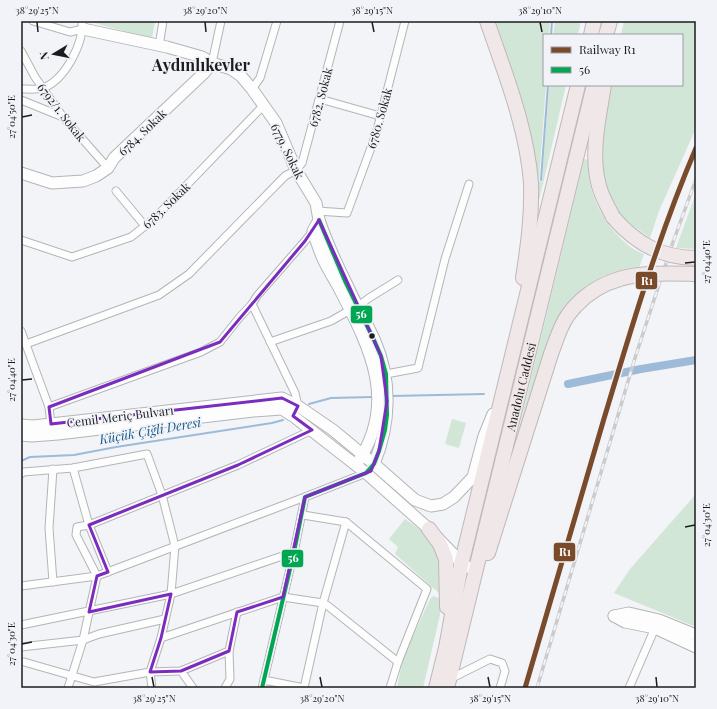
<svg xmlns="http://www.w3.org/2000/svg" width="717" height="709" viewBox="0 0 717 709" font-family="'Playfair Display',serif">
  <rect width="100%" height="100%" fill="#f2f4f7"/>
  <g fill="#d2e6d7">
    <path d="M88,21H155L152,39Z"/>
    <path d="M493,21H550L549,35H544V85H546L539,181L542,182L549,85H566L535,218Z"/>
    <path d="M555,21H581L578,35H553Z"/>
    <path d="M624,21H696V128L659,211L650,238C641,231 625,221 619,213C612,203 604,189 602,176C599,149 606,112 611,85H682V35H621Z"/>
    <path d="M584,159L588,160C588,167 588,175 590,182C594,208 618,245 644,254L639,268L603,276L578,294L559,316L546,348L521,429H519Z"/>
    <path d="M696,193V249L676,248Z"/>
    <path d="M452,419L466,423L459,448L445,444Z"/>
    <path d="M696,494V627L614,593L630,569Z"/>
    <path d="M405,519L425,533L439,556L440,594L395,554L398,547L389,539Z"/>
    <path d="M433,596L441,599L440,615L423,688H397L403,658L430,599Z"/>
  </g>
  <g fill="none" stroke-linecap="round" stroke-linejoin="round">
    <g stroke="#9dbbd8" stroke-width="2">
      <path d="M551,35L552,21"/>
      <path d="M541,180L548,85"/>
      <path d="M392,396L484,394"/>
      <path d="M309,404L331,398L373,397"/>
      <path d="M21,461L30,457L74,455L116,447L272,423L283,420"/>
    </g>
    <path stroke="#9dbbd8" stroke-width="8" d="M568,384L641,369L696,360"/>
    <defs>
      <g id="street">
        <path d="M33,21L70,32L83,29"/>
        <path d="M159,46L163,21"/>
        <path d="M21,51L35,77L63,117L108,168"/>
        <path d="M212,63L221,21"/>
        <path d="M21,89C28,89 37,90 43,88C65,80 84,43 82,21"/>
        <path d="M252,89L260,78L277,21"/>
        <path d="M320,99L380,116"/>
        <path d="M21,100L63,117"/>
        <path d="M116,191L145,226"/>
        <path d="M317,211L347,213L376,134L405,21"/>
        <path d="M21,240L72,257L131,237L154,219L263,106"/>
        <path d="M357,307L369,298L398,280"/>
        <path d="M21,331L49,407L51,424"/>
        <path d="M270,342L331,321L350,310"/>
        <path d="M26,344L159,295L189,274L285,176L296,170L302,163L340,21"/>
        <path d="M386,374L418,368L445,259L469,184"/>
        <path d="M49,407L201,352L220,342L239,318L252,304"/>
        <path d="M297,408L298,406L295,393L252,304L257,296L305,241L313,231"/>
        <path d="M73,468L89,525L108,572"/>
        <path d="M53,469L49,528L53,582"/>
        <path d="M21,474L23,472L73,468L147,454L162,495L175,546L171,594L161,638L150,672L152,688"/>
        <path d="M303,515L346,522L427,589L398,662L390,688"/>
        <path d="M21,586L97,576L305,497"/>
        <path d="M21,625L171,594L294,552"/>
        <path d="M161,638L283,597L323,603L328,606L398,662"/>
        <path d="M21,647L83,640L99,634L165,619"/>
        <path d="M24,662L94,682L150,672L181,671L229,651"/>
        <path d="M181,671L193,688"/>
        <path d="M450,679L490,659L502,663L505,671L500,688"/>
        <path d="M264,680L304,688"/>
        <path d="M68,688L83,640L97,576L76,535L77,527L89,525L238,465L312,430"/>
        <path d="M225,688L230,679L229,651L237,612"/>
        <path d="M262,688L294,552L305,497L366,473L367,471"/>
        <path d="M304,688L323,603L346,522"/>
        <path d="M629,688L655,628"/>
      </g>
      <g id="secondary">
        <path d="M83,29L167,47L202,57L212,63L231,69L241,76L252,89L276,123L296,170L316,203L319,220L313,231C315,238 318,246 321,254C325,265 332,275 338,286C369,346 400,402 356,465"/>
        <path d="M21,173L52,183L83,181L96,176L108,168L114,158L204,73L212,63"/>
        <path d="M319,220C327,243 337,265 348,287C356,305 366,321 374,339C392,379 391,423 374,464"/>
        <path d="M21,425L33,426L51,424L282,398L298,406L333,430L374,464L415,500L431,506L443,504L454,497L473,477L484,436L493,414"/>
        <path d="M21,435L32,436L58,434L253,411L282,409L293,416L366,473L429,529L457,558L461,565L475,569"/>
        <path d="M614,616L625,622L655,628L696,647"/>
        <path d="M614,616L629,613L659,620L696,635"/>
      </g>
      <g id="highway">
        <path d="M487,21C505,73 527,128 531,183C532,217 528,245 523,278"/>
        <path d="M591,35L594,21"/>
        <path d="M606,35L610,21"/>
        <path d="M604,85C599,118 590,153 599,186C602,197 608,207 613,217"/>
        <path d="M429,529L440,544L446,559L447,607"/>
        <path d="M488,553L551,354"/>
        <path d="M436,688L446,648L461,565L578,85"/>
        <path id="s1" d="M447,688L594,85"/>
      </g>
    </defs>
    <use href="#street" stroke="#b4b5b7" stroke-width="9"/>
    <use href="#secondary" stroke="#b4b5b7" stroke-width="13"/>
    <use href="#highway" stroke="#c0b7ba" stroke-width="16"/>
    <use href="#street" stroke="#fdfdfe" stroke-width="7"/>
    <use href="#secondary" stroke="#fdfdfe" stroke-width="11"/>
    <use href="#highway" stroke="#f0e7e9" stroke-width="14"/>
    <defs>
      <path id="rail" d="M537,688L635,358L672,245L696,179"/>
    </defs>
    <use href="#rail" stroke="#cbcbcc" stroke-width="3.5"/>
    <use href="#rail" stroke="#f1f3f8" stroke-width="2" stroke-dasharray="6" stroke-linecap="butt"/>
    <defs>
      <g id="highway-bridge">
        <path d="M613,217C635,243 661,258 696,258"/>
        <path d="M551,354C556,341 560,326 568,315C573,308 579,302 585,297C618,270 656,273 696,274"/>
      </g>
    </defs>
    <use href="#highway-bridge" stroke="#c0b7ba" stroke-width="16" stroke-linecap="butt"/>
    <use href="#highway-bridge" stroke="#f0e7e9" stroke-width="14"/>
    <defs>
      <path id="bus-1" d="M262,688L294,552L305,497L366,473L374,464L379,451L385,430L387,415L386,374L381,356L374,340L345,281L319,220"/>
    </defs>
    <use href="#bus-1" stroke="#f1f3f8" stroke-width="7"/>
    <use href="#bus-1" stroke="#00a651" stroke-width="4"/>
    <defs>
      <path id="rail-1" d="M525,688C551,599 577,511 603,422C631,329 658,237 696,148"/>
    </defs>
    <use href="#rail-1" stroke="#f1f3f8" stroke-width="8"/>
    <use href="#rail-1" stroke="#7a4b2a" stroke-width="5"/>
  </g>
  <path fill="none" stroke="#7b2cbf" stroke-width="3" stroke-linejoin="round" d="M319,220L381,356L387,401L379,451L371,471L305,497L283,597L237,612L229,651L181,671L150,672L161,638L171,594L89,612L97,576L108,572L89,525L238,465L312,430L293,416L298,406L282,398L51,424L49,407L220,342L305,241Z"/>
  <path fill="none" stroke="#1c1c1e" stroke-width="1.5" d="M37,22L38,32M205,22L206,32M372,22L374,32M540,22L542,32M22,117L32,115M685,263L695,262M22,380L32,379M685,527L695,525M22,644L32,642M152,677L154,687M320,677L322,687M488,677L490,687M656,677L657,687"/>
  <circle fill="#1c1c1e" stroke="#f1f3f8" stroke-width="1.5" cx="372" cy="336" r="3.5"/>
  <g text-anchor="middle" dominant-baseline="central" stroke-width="3.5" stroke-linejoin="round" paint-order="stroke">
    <g font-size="12" fill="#1c1c1e" stroke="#f1f3f8">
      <text transform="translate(320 97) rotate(-75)">6782. Sokak</text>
      <text transform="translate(62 112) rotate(52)">6792/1. Sokak</text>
      <text transform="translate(379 118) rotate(-74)">6780. Sokak</text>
      <text transform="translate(142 132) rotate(-44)">6784. Sokak</text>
      <text transform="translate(288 151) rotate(64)">6779. Sokak</text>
      <text transform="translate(166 205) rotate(-44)">6783. Sokak</text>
      <text stroke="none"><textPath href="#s1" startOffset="310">Anadolu Caddesi</textPath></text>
      <text transform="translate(120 416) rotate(-7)">Cemil Meriç Bulvarı</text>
    </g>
    <g font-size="13" font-style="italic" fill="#185a8c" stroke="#f1f3f8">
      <text transform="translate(150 430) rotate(-10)">Küçük Çiğli Deresi</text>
    </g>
    <g font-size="16" font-weight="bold" fill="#1c1c1e" stroke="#f1f3f8">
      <text x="201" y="64">Aydınlıkevler</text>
    </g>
  </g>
  <g stroke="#f1f3f8" stroke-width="1.5">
    <rect x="635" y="271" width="23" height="19" rx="4" fill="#7a4b2a"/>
    <rect x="350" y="305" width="23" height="19" rx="4" fill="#00a651"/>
    <rect x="553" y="542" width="23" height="20" rx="4" fill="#7a4b2a"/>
    <rect x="281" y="549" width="23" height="19" rx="4" fill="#00a651"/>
  </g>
  <g font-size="11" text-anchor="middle" font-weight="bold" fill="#fff">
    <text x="647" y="285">R1</text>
    <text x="361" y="318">56</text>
    <text x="565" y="556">R1</text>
    <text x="293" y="562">56</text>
  </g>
  <rect width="717" height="709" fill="none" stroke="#f1f3f8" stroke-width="44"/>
  <rect x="543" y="34" width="140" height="52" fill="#f1f3f8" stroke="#9c9da1"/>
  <rect x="551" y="47" width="20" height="6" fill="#7a4b2a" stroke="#9c9da1"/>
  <text x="579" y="54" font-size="12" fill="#1c1c1e">Railway R1</text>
  <rect x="551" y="67" width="20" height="6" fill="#00a651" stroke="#9c9da1"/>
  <text x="579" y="74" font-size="12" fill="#1c1c1e">56</text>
  <g transform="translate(54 54) rotate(260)" stroke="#f1f3f8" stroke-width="3" paint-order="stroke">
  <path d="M0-3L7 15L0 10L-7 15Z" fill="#1c1c1e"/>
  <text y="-6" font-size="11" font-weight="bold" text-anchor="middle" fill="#1c1c1e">N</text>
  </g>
  <rect x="22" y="22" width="673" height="665" fill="none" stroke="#1c1c1e" stroke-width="1.5"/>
  <g font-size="10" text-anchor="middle" fill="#1c1c1e">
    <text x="37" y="14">38°29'25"N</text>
    <text x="205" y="14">38°29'20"N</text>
    <text x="372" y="14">38°29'15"N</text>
    <text x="540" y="14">38°29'10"N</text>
    <text transform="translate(11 117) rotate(-90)" y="4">27°04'50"E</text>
    <text transform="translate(706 262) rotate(-90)" y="4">27°04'40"E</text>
    <text transform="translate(11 380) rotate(-90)" y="4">27°04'40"E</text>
    <text transform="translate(706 525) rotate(-90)" y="4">27°04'30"E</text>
    <text transform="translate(11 644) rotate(-90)" y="4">27°04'30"E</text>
    <text x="154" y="702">38°29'25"N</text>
    <text x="322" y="702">38°29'20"N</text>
    <text x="490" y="702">38°29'15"N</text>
    <text x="657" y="702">38°29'10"N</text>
  </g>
</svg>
